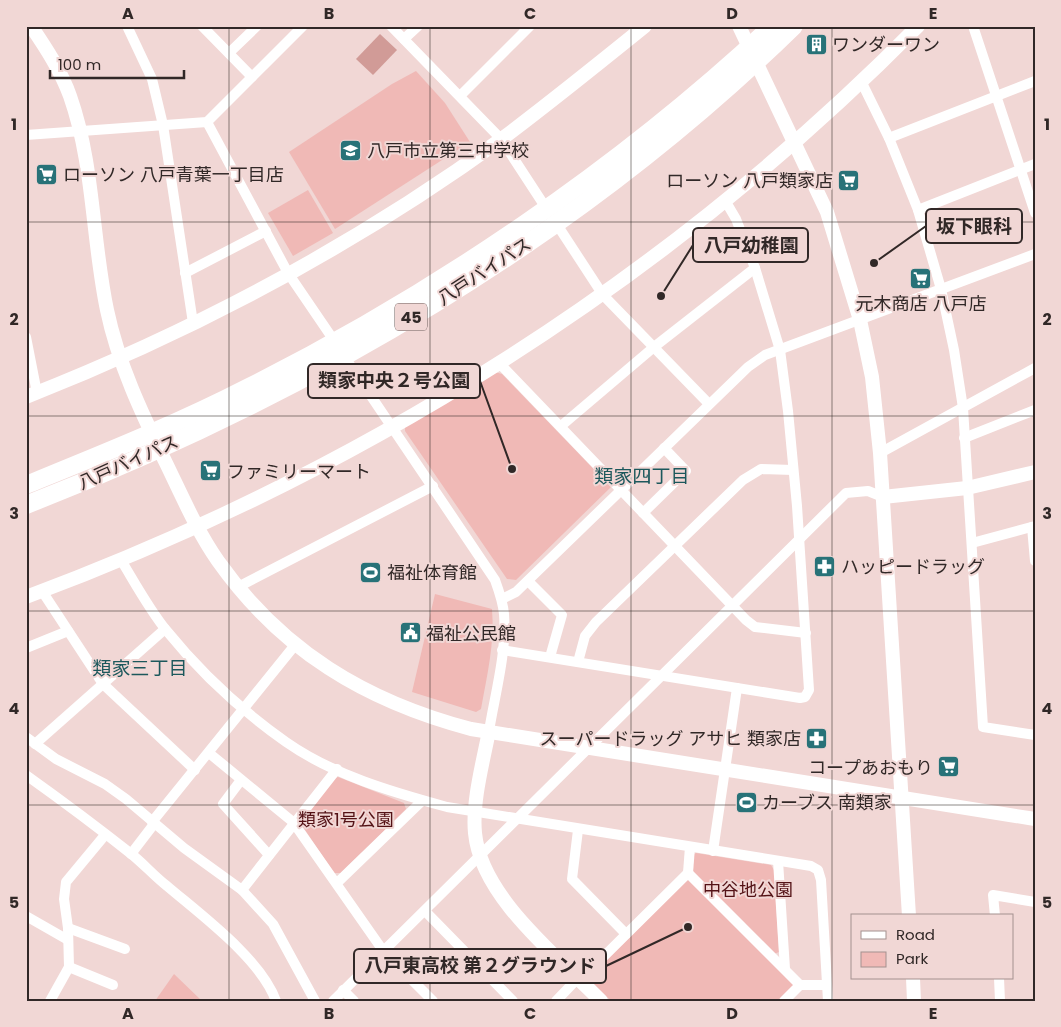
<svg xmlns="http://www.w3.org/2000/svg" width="1061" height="1027" viewBox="0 0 1061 1027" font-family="Poppins,'Noto Sans JP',sans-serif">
  <rect width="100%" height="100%" fill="#f1d7d5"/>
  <g fill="#f0b9b6">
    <path d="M416,71L445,103L470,142L335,229L289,152L392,84Z"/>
    <path d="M308,190L333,233L293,256L268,213Z"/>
    <path d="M495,372L502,374L611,487L516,580L507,579L405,431V425Z"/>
    <path d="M435,594L492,609C495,642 487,676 481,709L476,712L412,692Z"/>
    <path d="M338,777L404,803L406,809L341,873H334L301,824L302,819L334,778Z"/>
    <path d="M696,853L771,865L774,870L779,952L774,954L692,871V855Z"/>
    <path d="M688,878L795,985L778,1001H611L587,977Z"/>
    <path d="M174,974L202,1001H155Z"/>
  </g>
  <path fill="#d19b97" d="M380,34L397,50L373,75L356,59Z"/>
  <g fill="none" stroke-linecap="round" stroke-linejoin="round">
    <g stroke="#fff" stroke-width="10">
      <path d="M127,26L152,79L163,125L193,323"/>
      <path d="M202,26L252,77"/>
      <path d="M391,26L501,139L546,208"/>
      <path d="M973,26L1035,213"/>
      <path d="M404,39L418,26"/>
      <path d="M229,53L257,26"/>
      <path d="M862,83L889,138L918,210L941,289L954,350L963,408L983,727L1035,735"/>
      <path d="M460,96L530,26"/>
      <path d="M207,122L288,273L335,342"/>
      <path d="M26,135L207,122L303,26"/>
      <path d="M889,138L1035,81"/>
      <path d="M918,210L1035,164"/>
      <path d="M556,223L603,295L709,404"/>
      <path d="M185,273L266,231"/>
      <path d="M26,337L37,393"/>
      <path d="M344,356L495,580C499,591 503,602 504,614C507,652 495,694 489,731"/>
      <path d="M500,364L746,620L755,627L806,633"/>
      <path d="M561,426L654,347L755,268"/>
      <path d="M964,438L1035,410"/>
      <path d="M880,453L1035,368"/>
      <path d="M643,513L686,471L664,448"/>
      <path d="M1032,527L1035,561"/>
      <path d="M972,543L1035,526"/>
      <path d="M121,560C135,583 149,609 166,630C200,672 242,711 286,742C333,775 392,792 447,807L811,866L818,870L821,880L828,1001"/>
      <path d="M528,581L562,615L550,657"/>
      <path d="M238,587L433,486"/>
      <path d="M42,591L103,684L195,770"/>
      <path d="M502,599L516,592L748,367L765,355L1035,254"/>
      <path d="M26,648L68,631"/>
      <path d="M502,650L800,698L805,697L809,690L797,506L788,411L780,350L755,268L736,219L726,202"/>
      <path d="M578,662L585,636L596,622L743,480L761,469L793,470"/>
      <path d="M26,737L56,759L105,784L126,799L184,848L242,890L273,924L315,1001"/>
      <path d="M35,744L165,629"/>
      <path d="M209,753L293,822L384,952L433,1001"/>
      <path d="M26,775C61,800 96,826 130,853C143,863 154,876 167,886C201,915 261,959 276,1001"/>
      <path d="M241,780L223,804L269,855"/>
      <path d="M152,822L295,645"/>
      <path d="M578,830L572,879L626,934"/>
      <path d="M713,851L737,688"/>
      <path d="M131,854L154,824"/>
      <path d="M778,861L785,969"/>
      <path d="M688,873L690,847"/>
      <path d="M337,883L422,801"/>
      <path d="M242,890L337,769"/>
      <path d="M425,911L513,1001"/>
      <path d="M26,916L68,940"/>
      <path d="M995,916L993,895L1035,902"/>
      <path d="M68,928L125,949"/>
      <path d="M69,967L113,985"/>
      <path d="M999,978L1000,1001"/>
      <path d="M580,980L688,873L800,985L784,1001"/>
      <path d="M800,985H827"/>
      <path d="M343,990L354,1001"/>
      <path d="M50,1001L69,967L68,928L64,899L66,882L105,835"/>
      <path d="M333,1001L846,493L868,491L883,497"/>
      <path d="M556,1001L578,978"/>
    </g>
    <g stroke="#fff" stroke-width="14">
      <path d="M31,26C46,48 61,71 70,96C94,164 92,239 107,310C118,363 142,414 166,463C182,496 197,531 218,561C282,651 365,701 471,729L1035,819"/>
      <path d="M739,26L827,212L860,320L872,377L880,453L909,916"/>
      <path d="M26,397C194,331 357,244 503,138C551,102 598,64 645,26"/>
      <path d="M883,497L967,488L1035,472"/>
      <path d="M26,597C362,472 666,281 918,26"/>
      <path d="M489,731C483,762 472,802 475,833C481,897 558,957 601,1001"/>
      <path d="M913,978L914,1001"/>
    </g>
    <g stroke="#fff" stroke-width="18">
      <path d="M26,485C102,454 177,424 249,387C435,294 620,168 772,26"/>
      <path d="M26,505C308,395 577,238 794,26"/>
    </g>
  </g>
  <path fill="none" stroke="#312827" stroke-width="1" stroke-opacity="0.55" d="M229,26V1001M430,26V1001M631,26V1001M832,26V1001M26,222H1035M26,416H1035M26,611H1035M26,805H1035"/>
  <defs>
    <symbol id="building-square" viewBox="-11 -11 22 22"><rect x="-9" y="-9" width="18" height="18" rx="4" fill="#287278" stroke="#f1d7d5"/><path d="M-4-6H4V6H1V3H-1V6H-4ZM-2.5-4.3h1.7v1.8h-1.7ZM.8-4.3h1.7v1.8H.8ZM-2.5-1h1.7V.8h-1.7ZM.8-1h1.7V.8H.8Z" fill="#fff"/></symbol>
    <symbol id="school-square" viewBox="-11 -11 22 22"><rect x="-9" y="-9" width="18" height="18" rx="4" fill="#287278" stroke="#f1d7d5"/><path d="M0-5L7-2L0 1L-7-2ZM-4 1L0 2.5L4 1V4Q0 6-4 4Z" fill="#fff"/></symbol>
    <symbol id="supermarket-square" viewBox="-11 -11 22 22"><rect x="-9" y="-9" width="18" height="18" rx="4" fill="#287278" stroke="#f1d7d5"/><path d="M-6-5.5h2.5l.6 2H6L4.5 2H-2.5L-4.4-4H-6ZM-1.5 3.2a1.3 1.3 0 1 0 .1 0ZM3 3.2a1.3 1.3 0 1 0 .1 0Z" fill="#fff"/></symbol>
    <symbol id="pharmacy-square" viewBox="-11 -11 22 22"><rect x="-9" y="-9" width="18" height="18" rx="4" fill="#287278" stroke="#f1d7d5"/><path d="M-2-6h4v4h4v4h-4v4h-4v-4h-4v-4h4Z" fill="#fff"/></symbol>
    <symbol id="stadium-square" viewBox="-11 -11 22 22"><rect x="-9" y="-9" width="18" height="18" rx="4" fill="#287278" stroke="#f1d7d5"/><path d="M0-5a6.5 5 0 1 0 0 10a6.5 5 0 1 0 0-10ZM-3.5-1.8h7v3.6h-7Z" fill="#fff"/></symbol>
    <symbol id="civic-square" viewBox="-11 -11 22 22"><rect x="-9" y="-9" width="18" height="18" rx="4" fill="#287278" stroke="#f1d7d5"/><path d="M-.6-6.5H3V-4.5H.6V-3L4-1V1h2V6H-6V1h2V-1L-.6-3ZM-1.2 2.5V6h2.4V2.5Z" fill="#fff"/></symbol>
  </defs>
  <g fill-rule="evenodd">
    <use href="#building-square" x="804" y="32" width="25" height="25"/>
    <use href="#school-square" x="338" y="138" width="25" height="25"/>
    <use href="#supermarket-square" x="34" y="162" width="25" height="25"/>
    <use href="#supermarket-square" x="836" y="168" width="25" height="25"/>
    <use href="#supermarket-square" x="908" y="266" width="25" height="25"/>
    <use href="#supermarket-square" x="198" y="458" width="25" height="25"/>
    <use href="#pharmacy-square" x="812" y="554" width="25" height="25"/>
    <use href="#stadium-square" x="358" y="560" width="25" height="25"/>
    <use href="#civic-square" x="398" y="620" width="25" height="25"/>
    <use href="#pharmacy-square" x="804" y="726" width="25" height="25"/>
    <use href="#supermarket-square" x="936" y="754" width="25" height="25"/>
    <use href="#stadium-square" x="734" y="790" width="25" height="25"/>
  </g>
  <g text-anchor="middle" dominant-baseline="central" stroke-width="4" stroke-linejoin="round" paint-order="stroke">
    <rect fill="#f1d7d5" stroke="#6b5c5b" stroke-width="1" x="395" y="303.5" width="32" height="27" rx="4"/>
    <g font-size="16" font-weight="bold" fill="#312827">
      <text x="411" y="317">45</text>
    </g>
    <g font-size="18" fill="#312827" stroke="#f1d7d5" text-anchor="start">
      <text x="832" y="44">ワンダーワン</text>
      <text x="367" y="150">八戸市立第三中学校</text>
      <text x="63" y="174">ローソン 八戸青葉一丁目店</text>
      <text x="833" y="180" text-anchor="end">ローソン 八戸類家店</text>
      <text x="921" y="303" text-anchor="middle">元木商店 八戸店</text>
      <text x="227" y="471">ファミリーマート</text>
      <text x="841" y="566">ハッピードラッグ</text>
      <text x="387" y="572">福祉体育館</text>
      <text x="426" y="633">福祉公民館</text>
      <text x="801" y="738" text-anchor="end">スーパードラッグ アサヒ 類家店</text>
      <text x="933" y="767" text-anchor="end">コープあおもり</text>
      <text x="762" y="802">カーブス 南類家</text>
    </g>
    <g font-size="18" fill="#312827" stroke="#f1d7d5">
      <text transform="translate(484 271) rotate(-33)">八戸バイパス</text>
      <text transform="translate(128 462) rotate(-24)">八戸バイパス</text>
    </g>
    <g font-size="18" fill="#541216" stroke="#f1d7d5">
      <text x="346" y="819">類家1号公園</text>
      <text x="748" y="889">中谷地公園</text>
    </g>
    <g font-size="19" fill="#1c585c" stroke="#f1d7d5">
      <text x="642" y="476">類家四丁目</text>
      <text x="140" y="668">類家三丁目</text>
    </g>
  </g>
  <path fill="none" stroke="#312827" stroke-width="2" d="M874 263L926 226M661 296L693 245M512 469L480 381M688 927L606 966"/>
  <g fill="#312827" stroke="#f1d7d5" stroke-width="2">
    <circle cx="874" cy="263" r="5"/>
    <circle cx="661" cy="296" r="5"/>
    <circle cx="512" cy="469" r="5"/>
    <circle cx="688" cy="927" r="5"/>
  </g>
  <g fill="#f1d7d5" stroke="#312827" stroke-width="2">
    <rect x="926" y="209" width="96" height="34" rx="5"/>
    <rect x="693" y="228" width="115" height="34" rx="5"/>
    <rect x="308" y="364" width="172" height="34" rx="5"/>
    <rect x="354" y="949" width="252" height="34" rx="5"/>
  </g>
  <g font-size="19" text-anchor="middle" font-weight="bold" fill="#312827">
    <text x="974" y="233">坂下眼科</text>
    <text x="751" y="252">八戸幼稚園</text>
    <text x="394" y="387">類家中央２号公園</text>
    <text x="480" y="972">八戸東高校 第２グラウンド</text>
  </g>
  <rect width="1061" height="1027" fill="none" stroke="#f1d7d5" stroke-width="55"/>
  <rect x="851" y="914" width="162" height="65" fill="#f1d7d5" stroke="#a4918f"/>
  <rect x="861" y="931" width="25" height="8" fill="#ffffff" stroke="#a4918f"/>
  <text x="896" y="940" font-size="15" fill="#312827">Road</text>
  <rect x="861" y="952" width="25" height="15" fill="#f0b9b6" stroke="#a4918f"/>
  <text x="896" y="964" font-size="15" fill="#312827">Park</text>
  <path d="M50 70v8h134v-8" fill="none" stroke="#312827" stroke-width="2.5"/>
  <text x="58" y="70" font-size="15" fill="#312827" stroke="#f1d7d5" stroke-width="4" paint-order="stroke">100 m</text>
  <rect x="28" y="28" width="1006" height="972" fill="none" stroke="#312827" stroke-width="2"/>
  <g font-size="16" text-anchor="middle" font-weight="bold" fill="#312827">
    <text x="128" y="19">A</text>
    <text x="329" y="19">B</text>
    <text x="530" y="19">C</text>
    <text x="732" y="19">D</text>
    <text x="933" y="19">E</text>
    <text x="14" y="130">1</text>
    <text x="1047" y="130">1</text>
    <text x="14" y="325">2</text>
    <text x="1047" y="325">2</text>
    <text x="14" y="519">3</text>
    <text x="1047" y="519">3</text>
    <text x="14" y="714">4</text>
    <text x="1047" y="714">4</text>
    <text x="14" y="908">5</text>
    <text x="1047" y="908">5</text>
    <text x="128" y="1019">A</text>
    <text x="329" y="1019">B</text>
    <text x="530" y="1019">C</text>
    <text x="732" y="1019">D</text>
    <text x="933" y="1019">E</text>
  </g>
</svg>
